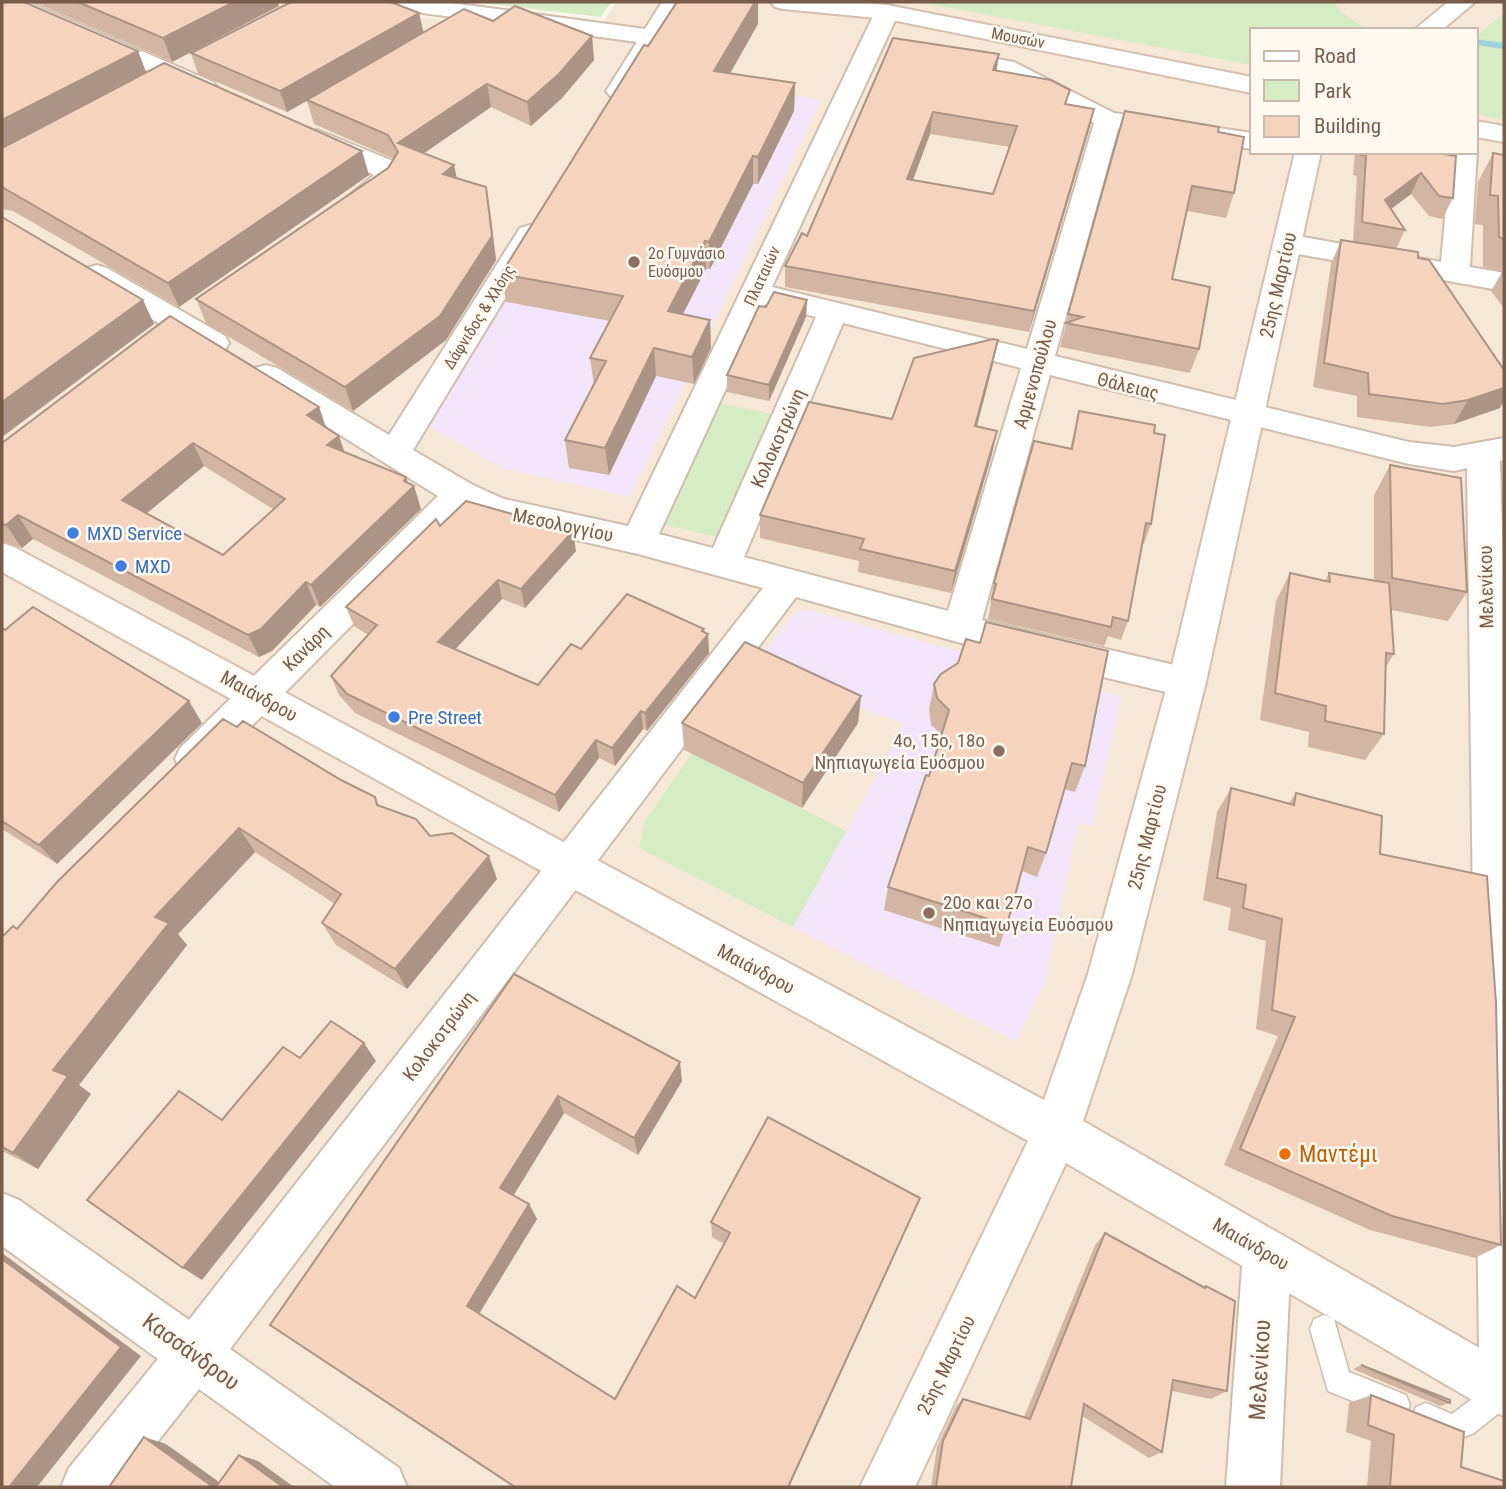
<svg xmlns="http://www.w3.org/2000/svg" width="1506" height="1489" viewBox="0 0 1506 1489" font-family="'Roboto Condensed',sans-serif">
  <rect width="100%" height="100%" fill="#fdf5e8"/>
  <path fill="#f6e7d6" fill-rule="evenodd" d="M2,2H311L591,40L617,2H1504V1487H2ZM1252,30H1476V152H1252Z"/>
  <g fill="#f2e4fa">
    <path d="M643,72L821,100L630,497L502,468L425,424Z"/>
    <path d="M807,610L1122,696L1092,826L1078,823L1045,983L1016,1042L793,927L875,779L903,723L751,670L796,612Z"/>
  </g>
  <g fill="#d5ecc5">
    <path d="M474,2H611L601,17Z"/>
    <path d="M919,2H1334L1342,13L1362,26L1358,30H1252V65Z"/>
    <path d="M1504,13V120L1476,114V37Z"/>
    <path d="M714,402L772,414L718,537L658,523Z"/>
    <path d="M692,753L846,831L793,927L639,848L645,821Z"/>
  </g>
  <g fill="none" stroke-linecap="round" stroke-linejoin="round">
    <path fill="#a0d2db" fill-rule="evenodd" d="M1476,39L1504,43V49L1476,45Z"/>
    <defs>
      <g id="lane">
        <path d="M1324,1315L1334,1319L1349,1372L1406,1395L1410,1405L1406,1415L1396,1419L1328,1391L1310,1329L1314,1319Z"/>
        <path d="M1504,1378V1409L1474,1433L1452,1442L1416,1427L1412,1417L1416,1407L1426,1403L1452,1414L1494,1382Z"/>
      </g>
      <g id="street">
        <path d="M2,2H28L213,82L217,87L213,92L204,95L195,92L2,7Z"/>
        <path d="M381,2H444L645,29L662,2H686L628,96L619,99L610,96L606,91L637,42L393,9L385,7Z"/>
        <path d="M887,5L895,7L899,12L772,287L1027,349L1094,123L998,73L938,62L935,57L938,52L947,50L1014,62L1114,113L1141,117L1145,123L1141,129H1118L1055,356L1409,442L1454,447L1504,438V460L1500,461L1504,601V1373L1486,1366L1479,1348L1467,468L1454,471L1409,464L1050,375L982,620L1200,671L1206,682L1200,693L1187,697L961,643L796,597L230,1349L399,1468L407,1487H335L199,1389L122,1487H61L69,1468L158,1359L2,1246V1193L19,1200L189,1320L763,588L638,554L497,522L466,510L208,770L194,775L180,770L175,759L180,748L438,496L255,382L250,375L255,368L266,365L277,368L389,435L520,228L530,225L540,228L544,234L413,450L473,485L504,499L628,526L875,12L879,7ZM765,304L816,317L713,548L659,534ZM843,323L1021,368L948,611L744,557Z"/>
        <path d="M1192,124L1252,133V149L1183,138L1179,132L1183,126Z"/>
        <path d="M317,130L393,161L402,175C391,194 366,216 343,210L339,204L374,175L308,144L304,138L308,132Z"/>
        <path d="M1476,150L1477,152L1470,267L1504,273V291L1287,252L1277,249L1273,243L1277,237L1287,234L1441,262L1451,152Z"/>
        <path d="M97,265L107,268L225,336L229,343L225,350L214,353L203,350L87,280L82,274L87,268Z"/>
        <path d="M1267,1229L1284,1236L1291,1253L1280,1487H1226L1243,1253L1250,1236Z"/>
      </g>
      <g id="secondary">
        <path d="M771,2H855L887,5L1252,77V93L887,19L783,9L775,7Z"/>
        <path d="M1448,2H1475L1442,30H1414Z"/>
        <path d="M1476,121L1504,126V142L1476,137Z"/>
        <path d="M1295,152H1321L1206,682L1132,974L1083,1121L1504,1362V1416L1486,1408L1066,1163L915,1487H860L1028,1141L2,572V543L14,547L1044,1100L1088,974L1168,682Z"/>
      </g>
    </defs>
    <use href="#lane" stroke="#d0bdac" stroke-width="3"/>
    <use href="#street" stroke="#d0bdac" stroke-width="4"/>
    <use href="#secondary" stroke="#d6bfac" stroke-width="4"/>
    <use href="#lane" fill="#fff" fill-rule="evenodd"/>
    <use href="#street" fill="#fff" fill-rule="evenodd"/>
    <use href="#secondary" fill="#fff" fill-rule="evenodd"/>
  </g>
  <g fill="#d2b6a3" fill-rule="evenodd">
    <path d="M2,2L138,51L146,72L369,175L179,307L13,211L2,209Z"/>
    <path d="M34,2H278L279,6L172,62Z"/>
    <path d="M419,13L423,33L493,21L592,36L594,60L562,98L531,126L491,107L424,153L457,178L486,187L490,211L496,260L446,340L353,411L206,323L196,299L388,168L394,159L314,124L307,101L287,112L198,74L191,53Z"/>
    <path d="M758,24L730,74L795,83L794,111L758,184H753L710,269H706L683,314L710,320L711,348L694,384L656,376L609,475L569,468L565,440L594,385L590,358L610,321L506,302L501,274L648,46Z"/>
    <path d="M893,38L996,71L1067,104L1089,130L1029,332L785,287V266L807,236ZM930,134L1010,147L993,194L913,180Z"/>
    <path d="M1125,111L1218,132L1234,193L1226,218L1187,211L1172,279L1199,349L1190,373L1060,347Z"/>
    <path d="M1355,152H1430L1453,198L1442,219L1429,216L1411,194L1391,209L1405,230L1396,249L1418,258L1500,408L1454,424L1430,427L1357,417V396L1313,387L1331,264L1341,240L1353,242L1357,176L1353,175Z"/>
    <path d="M1493,153L1504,155V308L1491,291L1502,272L1483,267V225L1475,224L1478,182Z"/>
    <path d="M807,300L806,317L769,401L727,392V375L766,307Z"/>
    <path d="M998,340L993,364L977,426L992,454L951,593L858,572L859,561L760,538V515L892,419Z"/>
    <path d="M319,407L326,427L345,453L414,486L421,509L320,607L316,605L272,651L259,657L33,539L22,548L2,541V443ZM204,466L273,509L223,555L147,513Z"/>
    <path d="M1079,411L1154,433L1151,524L1144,544H1143L1128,621L1121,640L1108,636L1104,646L988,619L991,603H990L994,583L1070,449Z"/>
    <path d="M1390,465L1467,592L1448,621L1391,610L1394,654L1386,667L1384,734L1365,760L1308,747L1309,732L1260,720L1276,601L1290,573L1325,581L1329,573L1374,580V495Z"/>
    <path d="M440,526L576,551L525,608L502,599L455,650L538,685L581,649L704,629V632L708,634L709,653L647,731L643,729L615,766L599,758L559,812L355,713L339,695L331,676L368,635L354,626L346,607Z"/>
    <path d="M2,628L202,723L57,864L2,829Z"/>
    <path d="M934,684L1085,766L1075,792L1064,789L1046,853L1037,877L1022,871L1007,925L999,947L884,910L888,887L929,776L942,735L931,725L929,710Z"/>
    <path d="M861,696L858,723L802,808L684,750L682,723Z"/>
    <path d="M237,727L375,797L379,805L430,836L497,879L407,989L336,945L322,923L335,904L255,852L178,934L187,945L79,1085L91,1094L38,1169L2,1151V937L17,929Z"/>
    <path d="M1231,788L1289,803L1296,793L1380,854L1501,1245L1475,1258L1370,1230L1224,1165L1278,1036L1256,1029L1266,941L1228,930L1231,908L1203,900L1217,812Z"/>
    <path d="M514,974L682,1081L638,1155L564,1113L513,1195L529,1204L537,1219L479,1314L615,1399L695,1298L724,1244L712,1237L711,1222L920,1198L789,1487H515L270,1325Z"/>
    <path d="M1105,1233L1204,1288L1206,1286L1227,1391L1211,1399L1172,1391L1162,1452L1149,1458L1082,1416L1071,1487H931L937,1447L956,1406L963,1399L1024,1417L1095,1245Z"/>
    <path d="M1361,1365L1450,1403L1440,1406L1353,1369Z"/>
    <path d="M1371,1395L1461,1467L1504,1487H1367L1371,1441L1346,1432L1349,1403Z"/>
  </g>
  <g fill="#ab9485">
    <path d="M234,2H278L279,6L172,62L163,38Z"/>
    <path d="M755,2H758V24L715,99L714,71Z"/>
    <path d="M419,13L424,34L287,112L280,91Z"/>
    <path d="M592,36L594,60L562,98L531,126L527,102Z"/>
    <path d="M138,51L147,75L2,150V120Z"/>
    <path d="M999,54L996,75L993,70Z"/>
    <path d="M795,83L794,111L758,184V157Z"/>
    <path d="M487,84L491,107L404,167L398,143Z"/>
    <path d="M1094,109L1089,130L1029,332L1034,311Z"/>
    <path d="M933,112L930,134L905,201L907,179Z"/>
    <path d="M362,151L369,175L179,307L168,283Z"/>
    <path d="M753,156V184L710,269L709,242Z"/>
    <path d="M454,165L459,188L443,174Z"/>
    <path d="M1421,173L1411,194L1375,221L1385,200Z"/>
    <path d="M486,187L490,211L496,260L446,340L353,411L345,387Z"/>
    <path d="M705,241L706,269L670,339L668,311Z"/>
    <path d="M143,300L154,324L2,437V402Z"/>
    <path d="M807,300L806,317L769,401V385Z"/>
    <path d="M710,320L711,348L694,384L692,357Z"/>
    <path d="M998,340L993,364L971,449L975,426Z"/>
    <path d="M654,348L656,376L609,475L605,448Z"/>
    <path d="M1504,388V400L1500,408L1454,424L1468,400Z"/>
    <path d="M319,407L327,431L307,415Z"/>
    <path d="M997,431L992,454L951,593L955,571Z"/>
    <path d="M339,436L347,459L327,445Z"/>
    <path d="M193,443L204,466L135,523L122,500Z"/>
    <path d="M406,477L410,489L414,486L421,509L320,607L311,585L404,481Z"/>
    <path d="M18,515L33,539L22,548L6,525Z"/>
    <path d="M573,531L576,551L525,608L521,589Z"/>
    <path d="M498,580L502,599L444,661L438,642Z"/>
    <path d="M306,582L316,605L272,651L259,657L248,635Z"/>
    <path d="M704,629V639L708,634L709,653L647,731L645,713Z"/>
    <path d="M861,696L858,723L802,808L803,783Z"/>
    <path d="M189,701L202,723L57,864L39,845Z"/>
    <path d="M641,711L643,729L615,766L612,748Z"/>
    <path d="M596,740L599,758L559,812L555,795Z"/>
    <path d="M239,828L255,852L178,934L187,945L79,1085L91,1094L38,1169L13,1153L53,1070L155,917Z"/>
    <path d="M489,856L497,879L407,989L395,969Z"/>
    <path d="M364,1043L376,1061L202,1280L183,1268Z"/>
    <path d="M680,1062L682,1081L638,1155L634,1138Z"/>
    <path d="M558,1096L564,1113L509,1203L500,1188Z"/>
    <path d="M920,1198L789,1487H788Z"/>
    <path d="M529,1204L537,1219L477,1317L467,1306Z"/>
    <path d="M2,1253L141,1356L37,1487H9Z"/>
    <path d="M144,1437L166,1444L226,1487H213Z"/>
    <path d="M239,1455L258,1461L294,1487H283Z"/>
  </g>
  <g fill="#f4d4be" stroke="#ab9485" stroke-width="2" fill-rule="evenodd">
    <path d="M2,2H24L138,51L2,120Z"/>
    <path d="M78,2H234L163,38Z"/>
    <path d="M291,2H391L419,13L280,91L191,53Z"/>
    <path d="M677,2H755L714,71L795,83L758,157L753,156L709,242L705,241L668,311L710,320L692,357L654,348L605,448L565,440L606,361L590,358L623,296L501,274L644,45L648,46Z"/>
    <path d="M515,6L592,36L559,74L527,102L487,84L398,143L454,165L443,174L486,187L492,236L440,316L345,387L196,299L388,168L398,152L388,135L307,100L464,9L493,21Z"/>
    <path d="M893,38L999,54L993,70L1051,80L1070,90L1065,104L1094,109L1034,311L785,266L802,233L807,236ZM933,112L1017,126L993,194L907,179Z"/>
    <path d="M164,63L362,151L168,283L2,187V148Z"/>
    <path d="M1125,111L1219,127L1218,132L1244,137L1234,193L1192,186L1172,279L1210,287L1199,349L1066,323L1083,317L1068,314Z"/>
    <path d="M1361,152H1430L1456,156L1453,198L1439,196L1421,173L1385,200L1405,230L1362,222L1366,155H1361Z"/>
    <path d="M1493,153L1504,155V239L1499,237L1498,196L1490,195Z"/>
    <path d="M2,217L143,300L2,402Z"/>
    <path d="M1341,240L1418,252V258L1429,260L1504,370V388L1468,400L1443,404L1369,394L1368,373L1324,363Z"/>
    <path d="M774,292L807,300L769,385L727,375L759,306L766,307Z"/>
    <path d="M170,316L319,407L307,415L339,436L327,445L406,477L404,481L414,486L311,585L306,582L261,629L248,635L18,515L6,525L2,524V443ZM193,443L285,499L223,555L122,500Z"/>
    <path d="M993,339L998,340L975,426L997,431L955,571L860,549L864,539L760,515L809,402L892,419L914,358Z"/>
    <path d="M1079,411L1155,425L1154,433L1165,435L1151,524L1146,523L1128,621L1113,617L1111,627L992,599L996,584L994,583L1034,441L1072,449Z"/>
    <path d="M1390,465L1461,478L1467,592L1392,578Z"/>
    <path d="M466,501L573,531L521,589L498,580L438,642L538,685L571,644L581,649L627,594L704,629L702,631L708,634L645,713L641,711L612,748L596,740L555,795L347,694L331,676L377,625L346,607L436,519L440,526Z"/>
    <path d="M1290,573L1330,582L1329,573L1389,583L1394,654L1386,653L1384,734L1325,721L1326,706L1275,693Z"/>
    <path d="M33,607L189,701L39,845L2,821V628L5,630Z"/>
    <path d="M986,622L1108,651L1085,766L1072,763L1046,853L1028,847L1007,925L888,887L926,775L929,776L949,710L937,698L934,684L941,674L958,663L966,639L980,643Z"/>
    <path d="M745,642L861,696L803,783L682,723Z"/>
    <path d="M223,719L237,727L243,721L341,780L375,797L377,805L416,819L430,836L452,833L489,856L395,969L322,923L341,894L239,828L155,917L169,923L53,1070L68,1076L13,1153L2,1147V937L13,926L17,929L57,882Z"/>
    <path d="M1231,788L1294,805L1296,793L1382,816L1380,854L1487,876L1496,1003L1501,1245L1392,1216L1240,1149L1295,1017L1272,1010L1282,919L1243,908L1246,885L1217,878Z"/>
    <path d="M514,974L680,1062L634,1138L558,1096L500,1188L529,1204L467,1306L615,1399L677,1286L695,1298L730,1233L711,1222L768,1117L920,1198L788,1487H515L270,1325Z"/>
    <path d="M331,1021L364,1043L183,1268L87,1200L179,1091L222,1120L283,1047L300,1058Z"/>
    <path d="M1105,1233L1205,1288L1206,1286L1235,1301L1227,1391L1173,1380L1162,1452L1084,1404L1071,1487H936L943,1441L963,1399L1030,1419Z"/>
    <path d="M2,1259L121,1347L9,1487H2Z"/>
    <path d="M1361,1365L1450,1400V1403Z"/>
    <path d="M1371,1395L1464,1432L1461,1467L1504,1481V1487H1390L1394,1435L1368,1425Z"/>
    <path d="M144,1437L213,1487H109Z"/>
    <path d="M239,1455L283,1487H216Z"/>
  </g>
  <g fill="#8d6e63" stroke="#fff9ef" stroke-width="2.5">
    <circle cx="634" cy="262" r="7"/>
    <circle cx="999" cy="751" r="7"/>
    <circle cx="929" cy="913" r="7"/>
  </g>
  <g fill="#3f7fe0" stroke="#fff9ef" stroke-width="2.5">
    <circle cx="73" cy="533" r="7"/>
    <circle cx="121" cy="566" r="7"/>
    <circle cx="394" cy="717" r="7"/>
  </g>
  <circle fill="#e8710a" stroke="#fff9ef" stroke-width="2.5" cx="1285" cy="1154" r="7"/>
  <g text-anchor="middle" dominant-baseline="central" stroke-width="5" stroke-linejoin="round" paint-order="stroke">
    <g font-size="16" fill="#795b4a" stroke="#fff9ef">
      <text transform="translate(1018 38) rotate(11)">Μουσών</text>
      <text transform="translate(762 276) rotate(-65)">Πλαταιών</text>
      <text transform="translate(479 317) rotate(-58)">Δάφνιδος &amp; Χλόης</text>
    </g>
    <g font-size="16" fill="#785e54" stroke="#fff9ef" text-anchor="start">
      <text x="648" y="253">2ο Γυμνάσιο<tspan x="648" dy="18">Ευόσμου</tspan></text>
    </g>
    <g font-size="19" fill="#795b4a" stroke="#fff9ef">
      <text transform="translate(1278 285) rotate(-77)">25ης Μαρτίου</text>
      <text transform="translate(1035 374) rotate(-74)">Αρμενοπούλου</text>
      <text transform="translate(1128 386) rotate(14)">Θάλειας</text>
      <text transform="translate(778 438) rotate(-66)">Κολοκοτρώνη</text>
      <text transform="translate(563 525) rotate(12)">Μεσολογγίου</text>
      <text transform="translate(1486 587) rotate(-91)">Μελενίκου</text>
      <text transform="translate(306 648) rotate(-45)">Κανάρη</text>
      <text transform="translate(259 696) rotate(29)">Μαιάνδρου</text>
      <text transform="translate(1147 837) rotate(-76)">25ης Μαρτίου</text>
      <text transform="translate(756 969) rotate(28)">Μαιάνδρου</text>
      <text transform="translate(439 1036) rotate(-53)">Κολοκοτρώνη</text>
      <text transform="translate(1251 1244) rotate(30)">Μαιάνδρου</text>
      <text transform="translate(946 1365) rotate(-64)">25ης Μαρτίου</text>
    </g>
    <g font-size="19" fill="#366cbe" stroke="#fff9ef" text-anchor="start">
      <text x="87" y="533">MXD Service</text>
      <text x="135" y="566">MXD</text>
      <text x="408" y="717">Pre Street</text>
    </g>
    <g font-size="19" fill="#785e54" stroke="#fff9ef" text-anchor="end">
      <text x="985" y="740">4ο, 15ο, 18ο<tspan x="985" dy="22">Νηπιαγωγεία Ευόσμου</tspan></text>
      <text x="943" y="902" text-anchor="start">20ο και 27ο<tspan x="943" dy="22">Νηπιαγωγεία Ευόσμου</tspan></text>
    </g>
    <g font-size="23" fill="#c56008" stroke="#fff9ef" text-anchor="start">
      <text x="1299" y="1154">Μαντέμι</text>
    </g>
    <g font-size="23" fill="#795b4a" stroke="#fff9ef">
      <text transform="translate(191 1352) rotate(36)">Κασσάνδρου</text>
      <text transform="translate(1260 1370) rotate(-87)">Μελενίκου</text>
    </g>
  </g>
  <rect width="1506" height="1489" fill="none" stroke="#795b4a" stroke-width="7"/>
  <rect x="1250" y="28" width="228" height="126" fill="#fff9ef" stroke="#c9baad" stroke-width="2"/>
  <rect x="1264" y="51" width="35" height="10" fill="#ffffff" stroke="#c9baad" stroke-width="2"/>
  <text x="1314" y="63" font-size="21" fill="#795b4a">Road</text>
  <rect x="1264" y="80" width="35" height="21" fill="#d5ecc5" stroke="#c9baad" stroke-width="2"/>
  <text x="1314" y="98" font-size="21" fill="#795b4a">Park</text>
  <rect x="1264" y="116" width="35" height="21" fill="#f4d4be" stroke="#c9baad" stroke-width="2"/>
  <text x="1314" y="133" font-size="21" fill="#795b4a">Building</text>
</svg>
